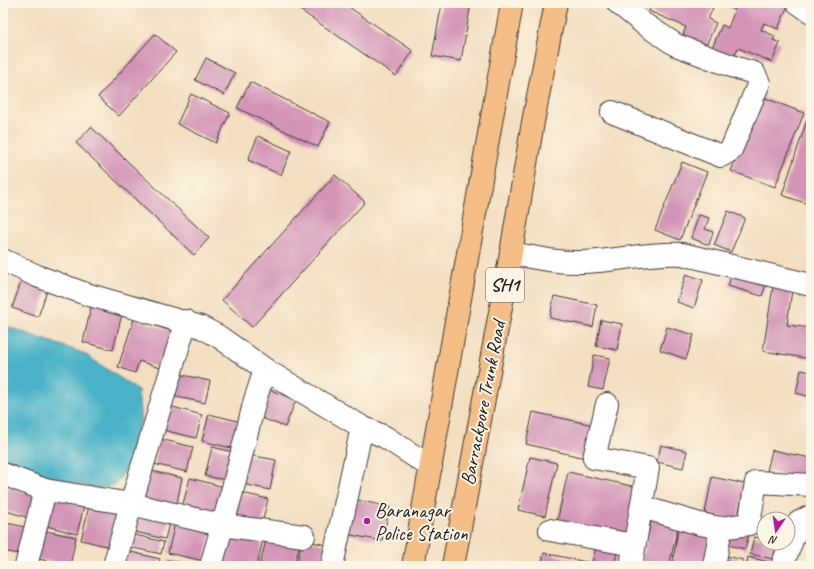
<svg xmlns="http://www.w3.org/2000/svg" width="814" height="569" viewBox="0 0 814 569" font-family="Caveat,sans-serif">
  <rect width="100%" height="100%" fill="#fcf5e5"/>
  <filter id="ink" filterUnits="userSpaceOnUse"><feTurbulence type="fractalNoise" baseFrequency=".025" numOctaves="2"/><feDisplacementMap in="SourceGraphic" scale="8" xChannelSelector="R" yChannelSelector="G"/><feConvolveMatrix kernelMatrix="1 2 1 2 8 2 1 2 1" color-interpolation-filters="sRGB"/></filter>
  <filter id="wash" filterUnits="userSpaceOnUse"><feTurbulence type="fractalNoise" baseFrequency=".012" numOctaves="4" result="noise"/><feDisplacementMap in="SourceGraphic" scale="16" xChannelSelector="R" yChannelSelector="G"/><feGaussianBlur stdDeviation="0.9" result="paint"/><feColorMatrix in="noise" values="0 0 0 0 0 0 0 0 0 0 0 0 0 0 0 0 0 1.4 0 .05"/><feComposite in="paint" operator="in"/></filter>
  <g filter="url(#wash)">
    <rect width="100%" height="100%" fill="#f3dec0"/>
    <path fill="#49b2c8" stroke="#326772" d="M3,325L83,353L138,390L141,421L128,466L116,484L99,489L3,466Z"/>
    <g id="blocks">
      <g fill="#d394b8">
        <path d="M290,3H343L413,51L396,76Z"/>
        <path d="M442,3H471L461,61L432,56Z"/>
        <path d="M652,3H715L708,19L716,23L704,50L681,40L686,27L649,11Z"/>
        <path d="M718,3H789L778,29L764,23L761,30L775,36L773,40L780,43L772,62L738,48L732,62L710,53L722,25L728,28L735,10Z"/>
        <path d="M155,34L176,52L119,116L98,97Z"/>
        <path d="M206,58L235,73L224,95L195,80Z"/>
        <path d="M250,82L330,122L318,147L237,108Z"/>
        <path d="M191,94L230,113L216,143L177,124Z"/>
        <path d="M760,96L804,113L775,187L731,171Z"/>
        <path d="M807,120L811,121V205L782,195Z"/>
        <path d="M91,127L209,238L194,255L76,143Z"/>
        <path d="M258,136L291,151L281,175L248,160Z"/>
        <path d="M682,162L707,172L680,240L655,230Z"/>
        <path d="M335,175L365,202L252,327L222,300Z"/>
        <path d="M728,211L745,218L731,252L714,245Z"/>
        <path d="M699,215L709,218L705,229L713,232L709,245L691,238Z"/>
        <path d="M733,270L767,281L762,296L728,286Z"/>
        <path d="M686,274L703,280L694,308L677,302Z"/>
        <path d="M23,276L49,285L38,317L12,308Z"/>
        <path d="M774,280L793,283L787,325L811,328V359L763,351Z"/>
        <path d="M554,296L597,305L593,327L550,318Z"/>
        <path d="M92,303L123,310L113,350L83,342Z"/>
        <path d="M134,319L175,332L163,369L139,361L135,373L118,367Z"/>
        <path d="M601,320L622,324L617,350L596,346Z"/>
        <path d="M667,327L694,335L686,359L660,350Z"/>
        <path d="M594,355L610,358L603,390L588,387Z"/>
        <path d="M801,370L811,372V397L796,393Z"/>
        <path d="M178,374L210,381L205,403L173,396Z"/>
        <path d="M265,388L296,400L285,427L254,415Z"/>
        <path d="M169,406L202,415L196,438L163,430Z"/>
        <path d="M533,412L593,425L585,458L526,444Z"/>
        <path d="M209,414L242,422L236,449L202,441Z"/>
        <path d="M160,439L193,447L187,472L154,464Z"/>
        <path d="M661,445L687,451L683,468L657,462Z"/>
        <path d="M212,447L237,453L231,481L205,476Z"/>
        <path d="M772,450L811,458V480L767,471Z"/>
        <path d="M243,454L276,460L270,490L238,483Z"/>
        <path d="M530,457L557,463L545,516L518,510Z"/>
        <path d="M147,470L182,478L176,508L141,501Z"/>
        <path d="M568,472L636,487L625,537L557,522Z"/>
        <path d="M712,477L745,484L737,520L705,513Z"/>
        <path d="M190,478L228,488L219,522L181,511Z"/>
        <path d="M3,486L38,496L32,519L3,510Z"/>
        <path d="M238,492L268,499L261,527L231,521Z"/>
        <path d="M51,493L85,502L77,534L43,525Z"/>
        <path d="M352,499L390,507L382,541L346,534Z"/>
        <path d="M89,506L123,514L115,548L81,540Z"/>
        <path d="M136,512L170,520L165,539L131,531Z"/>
        <path d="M652,518L679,523L669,566H641Z"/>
        <path d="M6,523L35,529L30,556L3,551V539Z"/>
        <path d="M175,523L211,531L204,561L168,553Z"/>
        <path d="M679,524L713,531L706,566H672Z"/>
        <path d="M728,528L749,533L745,549L724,544Z"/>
        <path d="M227,529L263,539L257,566H240L219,560Z"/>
        <path d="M40,530L76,537L70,566L34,558Z"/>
        <path d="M131,534L164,542L161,554L129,547Z"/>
        <path d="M267,537L299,546L294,566H270L260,563Z"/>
        <path d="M754,537L764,539V543H777L773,559L750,554Z"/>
        <path d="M302,540L332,546L327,566H296Z"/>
        <path d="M596,547L617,552L614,566H591Z"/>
        <path d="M127,551L160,559L158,566H124Z"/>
        <path d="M544,553L591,563V566H541Z"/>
        <path d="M722,555L743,560L742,566H720Z"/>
        <path d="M748,557L773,563V566H746Z"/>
        <path d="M168,560L189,565V566H166Z"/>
      </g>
    </g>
  </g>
  <g filter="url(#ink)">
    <use href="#blocks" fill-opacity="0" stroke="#3c3935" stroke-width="1"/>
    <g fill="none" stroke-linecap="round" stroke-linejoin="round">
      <defs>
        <g id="minor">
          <path d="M798,3L811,12"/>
          <path d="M612,112L721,156L731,150L759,83L754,73L737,68L676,45L644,24L618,3"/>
          <path d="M511,253C536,258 559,263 584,262C617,261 649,252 682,254L811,285"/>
          <path d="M3,260L37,276L86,294L201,327L218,336L269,372L362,427L385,437L431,467"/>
          <path d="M607,404L594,458L648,468L631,566"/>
          <path d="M3,474L45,490L131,504L221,525L304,536"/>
          <path d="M642,507L700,524L721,528L714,566"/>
          <path d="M721,528L749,524L756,482L811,485"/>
          <path d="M550,530L634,545"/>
          <path d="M26,566L45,490"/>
          <path d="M114,566L131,504L186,321"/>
          <path d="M211,566L233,488L255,400L265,370"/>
          <path d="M332,566L362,427"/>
          <path d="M782,566L799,522L811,516"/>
        </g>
        <g id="major">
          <path d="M413,566L512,3"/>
          <path d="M453,566L511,253L533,122L556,3"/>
        </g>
      </defs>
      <use href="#minor" stroke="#3c3935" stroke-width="24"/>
      <use href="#major" stroke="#3c3935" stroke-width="24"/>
      <use href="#minor" stroke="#fff" stroke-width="22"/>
      <use href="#major" stroke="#f6be87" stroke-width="22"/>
    </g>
  </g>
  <circle fill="#b5179e" stroke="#fcf5e5" stroke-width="1.5" cx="367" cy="521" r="4"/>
  <g text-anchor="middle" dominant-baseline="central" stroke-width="4" stroke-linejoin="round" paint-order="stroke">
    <rect fill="#fcf5e5" stroke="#5f5d58" stroke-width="1" x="486" y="268" width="38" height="34" rx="3"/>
    <g font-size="19" font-weight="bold" fill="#1c1c1c">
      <text x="505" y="285">SH1</text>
    </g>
    <g font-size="20" fill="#1c1c1c" stroke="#fcf5e5">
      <text transform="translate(483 403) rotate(-79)">Barrackpore Trunk Road</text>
    </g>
    <g font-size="20" fill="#1c1c1c" stroke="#fcf5e5" text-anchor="start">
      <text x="375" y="510">Baranagar<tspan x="375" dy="23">Police Station</tspan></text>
    </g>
  </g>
  <rect width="814" height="569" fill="none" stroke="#fcf5e5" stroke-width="16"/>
  <g transform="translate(776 531) rotate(193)"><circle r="19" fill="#fcf5e5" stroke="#a29e95"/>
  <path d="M0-3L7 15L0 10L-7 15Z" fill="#b5179e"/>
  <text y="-6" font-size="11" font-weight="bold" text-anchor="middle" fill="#1c1c1c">N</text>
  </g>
</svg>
